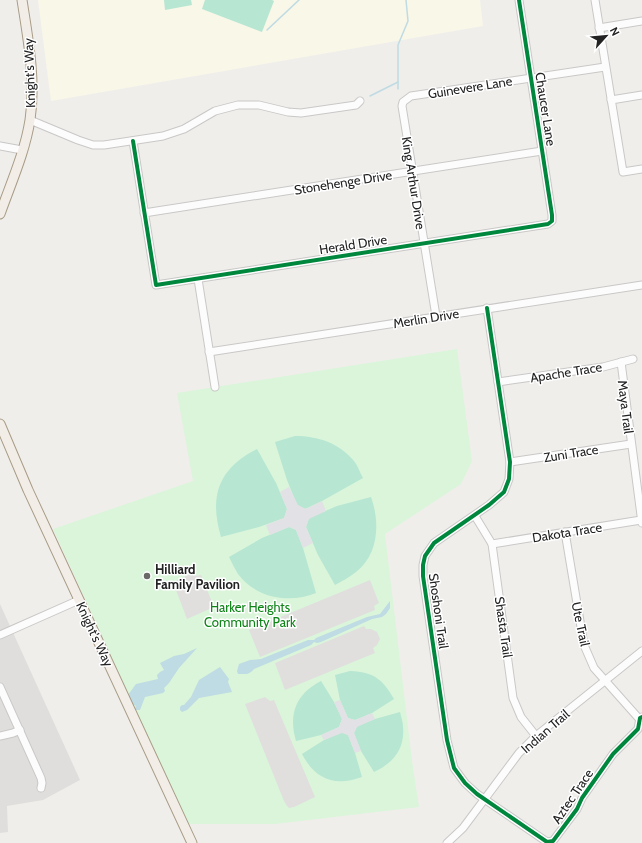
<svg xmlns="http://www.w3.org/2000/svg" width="642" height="843" viewBox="0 0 642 843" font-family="Cabin,sans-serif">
  <rect width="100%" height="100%" fill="#f0eeeb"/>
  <path fill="#dfdedc" d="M0,604L80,780L43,800L7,806L8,832L0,833Z"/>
  <path fill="#f8f7e8" d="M38,0H480L483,26L51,101Z"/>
  <path fill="#daf5da" d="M457,349L472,461L461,484L385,534L412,761L419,807L275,824H188L53,529L193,481L177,393Z"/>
  <g fill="#b7e6d2">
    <path d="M164,0H191L192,5L165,10Z"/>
    <path d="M205,0H272L274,1L262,32L202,9Z"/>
    <path d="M295,436C318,436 339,443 354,461C358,466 360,473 363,478L322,501L305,509L297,505L287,480L275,442Z"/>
    <path d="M257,449L276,483L287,509L284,518L259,527L221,537C209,496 218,469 257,449Z"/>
    <path d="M371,497C380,522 379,554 356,572C350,577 342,581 335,585L318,555L306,527L309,518L337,506Z"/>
    <path d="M289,527L296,530L303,548L316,593C289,604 256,598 238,574C235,569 232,563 229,557L262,538Z"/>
    <path d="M350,671C374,672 382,679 394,699L372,713L355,720L348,718L340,700L335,675Z"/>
    <path d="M321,681L334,702L342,719L339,727L321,735L296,741C288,714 296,694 321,681Z"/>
    <path d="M400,712C401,717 403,722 403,727C405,749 393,763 374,772L361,751L354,733L357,726L375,719Z"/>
    <path d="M342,732L348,735L355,753L362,777C334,787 315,779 302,754L324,740Z"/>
  </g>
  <g fill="#e0dfde">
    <path d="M195,572L196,576L201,575L214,607L187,619L173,582Z"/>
    <path d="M370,580L379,603L374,606L375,610L260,657L249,630Z"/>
    <path d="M364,626L366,629H371L377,632L380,639L377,645L373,648L375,653L285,690L275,663Z"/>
    <path d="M265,697L270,701L274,700L315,797L294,807L289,808L287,806L284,801L245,704Z"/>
  </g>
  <g fill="#e2e1e5">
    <path d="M289,487L298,505L306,509L322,501L326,511L309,519L306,527L313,543L303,548L296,530L289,527L270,535L266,525L284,518L287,509L280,492Z"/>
    <path d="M340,700L348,718L355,720L372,713L375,719L357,727L354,733L361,751L355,753L348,735L342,733L324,740L321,735L339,727L342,719L334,702Z"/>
  </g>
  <g fill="#bfdbe3">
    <path d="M390,601V608L386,614L382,617L372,619L321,642L317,643L314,642L311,645L254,669C249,675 246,674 238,674L237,671L239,664L250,660L261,659L308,640H314L316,638L367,617L380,614Z"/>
    <path d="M197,648L179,668L169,683L164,688L165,691L163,693L145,697L140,710H134L136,706L132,704L128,695L136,684L158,679L157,675L160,672L164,670L160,663L174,656L184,654Z"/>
    <path d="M220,667L229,679L228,682L232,692L199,698L187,710L182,712L180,710V707L182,705H184L191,697L199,680Z"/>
  </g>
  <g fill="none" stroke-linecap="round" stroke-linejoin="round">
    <g stroke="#bfdbe3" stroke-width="1.5">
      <path d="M267,30L299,0"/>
      <path d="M398,89V45L408,21L406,0"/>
      <path d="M370,96L398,82"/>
    </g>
    <defs>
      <g id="minor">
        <path d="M595,0L623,172L642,169"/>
        <path d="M599,28L642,21"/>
        <path d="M611,100L642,95"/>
        <path d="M30,120L78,140L93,145H104L163,136L184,129L215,111L238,105H259L288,112L301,113L356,105L360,101"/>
        <path d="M133,141L156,285L548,224L552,221V215L519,0"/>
        <path d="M0,146L22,150"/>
        <path d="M144,213L542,151"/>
        <path d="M198,279L215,387"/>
        <path d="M487,308L510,462L509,479L504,492L489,505L434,543L425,556L423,565V576L447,740L454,768L465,783L477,794L547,842L553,841L577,809L582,798L613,754L638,729L640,718L642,717"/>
        <path d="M436,316L402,106L403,102L411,96L605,67"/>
        <path d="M209,352L642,285"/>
        <path d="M621,362L642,523"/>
        <path d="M498,382L603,367L633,359"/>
        <path d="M510,462L631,444"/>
        <path d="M475,516L492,544L513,698L521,717L536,736"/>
        <path d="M565,532L584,645L594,668L642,722"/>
        <path d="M492,544L641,520"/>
        <path d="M0,635L79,600"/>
        <path d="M0,687L41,778L42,783L41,788"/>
        <path d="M0,736L13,733L20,730"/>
        <path d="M447,843L463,828L519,753L536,736L642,651"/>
      </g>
      <g id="major">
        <path d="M0,214C11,183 25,152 30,120C36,80 28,39 22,0"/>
        <path d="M0,424L28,490L192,843"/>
      </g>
    </defs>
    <use href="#minor" stroke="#c9c8c7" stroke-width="9"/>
    <use href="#major" stroke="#a79c86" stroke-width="11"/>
    <use href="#minor" stroke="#fdfcfc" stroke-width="7"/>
    <use href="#major" stroke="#f3ede7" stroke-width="9"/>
    <defs>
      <g id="cycleway">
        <path d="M133,141L156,285L548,224L552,221V215L519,0"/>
        <path d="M487,308L510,462L509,479L504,492L489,505L434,543L425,556L423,565V576L447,740L454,768L465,783L477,794L547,842L553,841L577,809L582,798L613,754L638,729L640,718L642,717"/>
      </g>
    </defs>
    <use href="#cycleway" stroke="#fff" stroke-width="6"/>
    <use href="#cycleway" stroke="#00873e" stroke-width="4"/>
  </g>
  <circle fill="#6a6968" stroke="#fff" stroke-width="1.5" cx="147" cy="576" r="4"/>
  <g text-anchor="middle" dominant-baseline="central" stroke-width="3" stroke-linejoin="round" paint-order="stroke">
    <g font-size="13" fill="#222" stroke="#fff">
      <text transform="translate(29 73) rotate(-92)">Knight's Way</text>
      <text transform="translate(470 87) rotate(-9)">Guinevere Lane</text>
      <text transform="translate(546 109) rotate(81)">Chaucer Lane</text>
      <text transform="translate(343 182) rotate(-9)">Stonehenge Drive</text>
      <text transform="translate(414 183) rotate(81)">King Arthur Drive</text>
      <text transform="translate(353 244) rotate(-9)">Herald Drive</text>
      <text transform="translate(426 318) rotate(-9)">Merlin Drive</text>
      <text transform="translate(566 372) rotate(-9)">Apache Trace</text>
      <text transform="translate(626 407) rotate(83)">Maya Trail</text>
      <text transform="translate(571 453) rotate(-9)">Zuni Trace</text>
      <text transform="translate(567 532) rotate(-9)">Dakota Trace</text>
      <text transform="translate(439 611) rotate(82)">Shoshoni Trail</text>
      <text transform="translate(581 624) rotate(78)">Ute Trail</text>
      <text transform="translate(504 627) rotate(82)">Shasta Trail</text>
      <text transform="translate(95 634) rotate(65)">Knight's Way</text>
      <text transform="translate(545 731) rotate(-41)">Indian Trail</text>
      <text transform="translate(572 796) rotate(-56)">Aztec Trace</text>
    </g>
    <g font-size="13" font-weight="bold" fill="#222" stroke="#fff" text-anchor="start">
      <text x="155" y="569">Hilliard<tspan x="155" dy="15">Family Pavilion</tspan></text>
    </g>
    <g font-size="13" fill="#0c8416" stroke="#fff">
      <text x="250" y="607">Harker Heights<tspan x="250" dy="15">Community Park</tspan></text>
    </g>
  </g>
  <g transform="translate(606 36) rotate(63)" stroke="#ffffff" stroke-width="3" paint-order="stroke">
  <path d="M0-3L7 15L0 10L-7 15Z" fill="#222222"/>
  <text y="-6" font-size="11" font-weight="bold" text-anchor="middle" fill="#222222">N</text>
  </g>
</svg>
